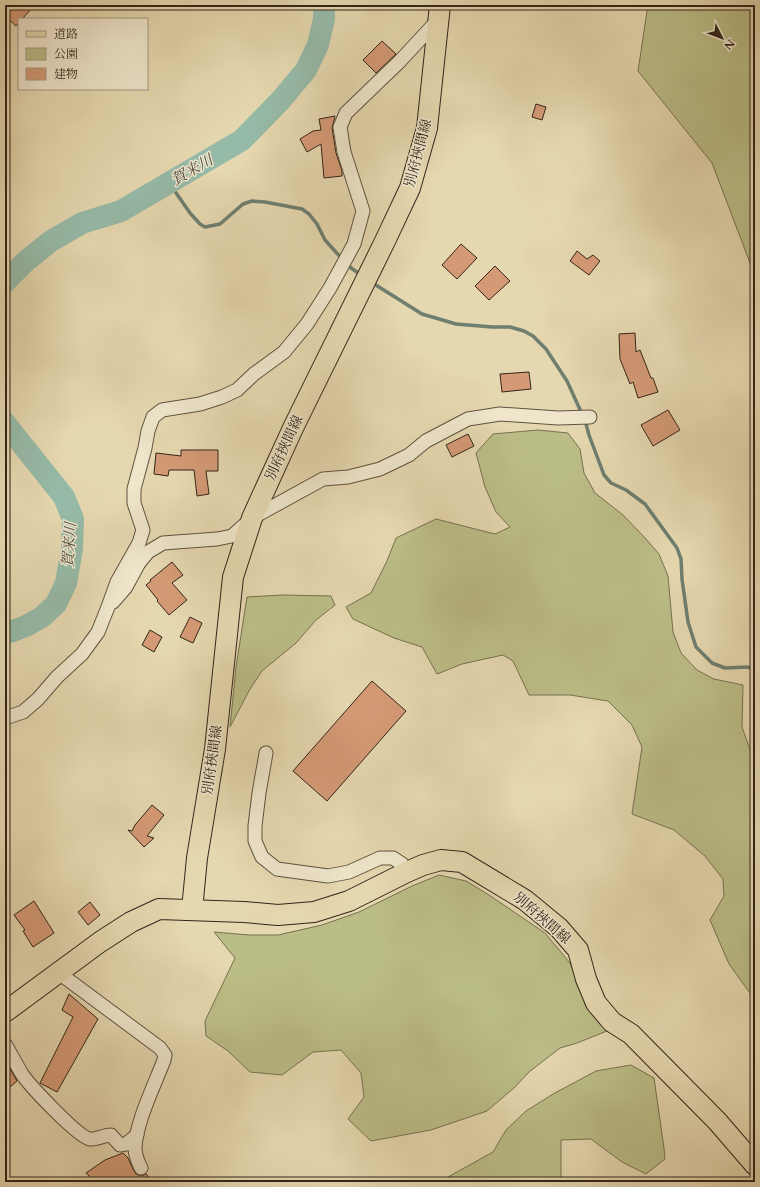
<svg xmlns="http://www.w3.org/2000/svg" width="760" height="1187" viewBox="0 0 760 1187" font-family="Cardo,'Noto Serif JP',serif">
  <rect width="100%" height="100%" fill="#e5d7af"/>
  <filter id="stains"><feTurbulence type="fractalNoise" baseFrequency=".005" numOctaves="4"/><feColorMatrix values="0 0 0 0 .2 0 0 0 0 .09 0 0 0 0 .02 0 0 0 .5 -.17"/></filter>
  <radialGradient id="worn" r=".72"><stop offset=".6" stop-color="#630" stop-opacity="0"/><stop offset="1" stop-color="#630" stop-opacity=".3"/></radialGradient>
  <g fill="#bbbd87" stroke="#767150">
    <path d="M648,5H755V276L712,163L638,71Z"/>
    <path d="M538,430L568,433L580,449L584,473L595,493L623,515L646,539L659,554L668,576L673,632L681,653L697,670L714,679L743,685L742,727L751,752L755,755V1000L729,964L710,920L724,896L723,879L705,856L674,830L632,814L642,747L632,725L608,701L570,695H529L513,661L503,655L462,664L437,674L422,647L394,638L353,619L346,607L371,593L387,561L396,538L436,519L495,534L510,527L496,512L485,487L476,453L493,434Z"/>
    <path d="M282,595L331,596L335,605L316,620L296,643L262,671L250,689L230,727L236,667L247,597Z"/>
    <path d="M439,875L466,881L489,895L545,933L570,963L580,985L586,1006L607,1031L577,1043L560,1048L529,1072L515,1087L487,1111L431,1130L371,1141L348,1119L364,1097L361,1073L341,1050L313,1052L282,1075L250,1072L228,1051L206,1036L205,1021L235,958L214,932L249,935H278L322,925L359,912L412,886Z"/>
    <path d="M631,1065L654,1078L664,1148L665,1159L646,1174L622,1162L591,1139L561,1140V1182H439L493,1152L506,1130L526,1111L553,1094L596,1071Z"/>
    <path d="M297,1179L332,1182H289Z"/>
  </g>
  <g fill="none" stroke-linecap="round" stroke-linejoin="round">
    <g stroke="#6e7e6f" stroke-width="3.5">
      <path d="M170,183L174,190L190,213L200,224L205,227L220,224L243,204L252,201L265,202L302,209L309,214L317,224L325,240L343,260"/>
      <path d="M347,265L361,275"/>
      <path d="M371,282L422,314L456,324L492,327H510L524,331L533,336L546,349L567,381L582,414"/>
      <path d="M585,420L589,435L604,475L611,483L626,490L645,504L677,548L681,559L682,579L688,622L696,647L712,663L725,668L748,667L755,671"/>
    </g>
    <g stroke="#96baa8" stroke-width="22">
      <path d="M5,282L26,261L51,241L82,223L121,211L242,140L280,101L306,70L318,45L324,19V5"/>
      <path d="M5,423L64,497L73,519L72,549L66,583L56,604L42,617L26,626L10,632L5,631"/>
    </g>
  </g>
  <g fill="#d49a75" stroke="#32251a">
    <path d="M5,5H35L22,19H19V23L16,26L5,16Z"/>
    <path d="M382,41L396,54L376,73L363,60Z"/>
    <path d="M536,104L546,107L542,120L532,117Z"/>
    <path d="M335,116L332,128L336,153L342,171V176L324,178L321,144L307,152L300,139L313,131L321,130L319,119Z"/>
    <path d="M461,244L477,258L457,279L442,265Z"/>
    <path d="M577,251L587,259L593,255L600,261L589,275L570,261Z"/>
    <path d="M495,266L510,281L489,300L475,286Z"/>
    <path d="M635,333L636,352L640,350L651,378H653L658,392L638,398L633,382L630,384L620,359L619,334Z"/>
    <path d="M529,372L531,389L502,392L500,374Z"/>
    <path d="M668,410L680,430L653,446L641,425Z"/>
    <path d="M468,434L474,446L452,457L446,445Z"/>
    <path d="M181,450H218V471H206L209,494L197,496L194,470H169L168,476L154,474L156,453L181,456Z"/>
    <path d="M172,562L183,575L172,583L187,600L169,615L157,601L158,600L146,585L151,581L150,580Z"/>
    <path d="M190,617L202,623L193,643L180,637Z"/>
    <path d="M150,630L162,637L154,652L142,645Z"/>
    <path d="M372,681L406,711L327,801L293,771Z"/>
    <path d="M152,805L164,815L147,836L154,838L144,847L128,830L132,831L135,825Z"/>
    <path d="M34,901L54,933L33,947L23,931L25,930L14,915Z"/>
    <path d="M90,902L100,915L88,925L78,912Z"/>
    <path d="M69,994L98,1019L57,1092L40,1083L73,1017L62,1010Z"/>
    <path d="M5,1060L17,1081L10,1087L5,1081Z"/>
    <path d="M123,1153L128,1158L133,1169L136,1174L141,1176L146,1174L154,1182H96L86,1173L105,1160Z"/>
  </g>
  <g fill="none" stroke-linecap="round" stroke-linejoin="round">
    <defs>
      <g id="minor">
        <path d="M113,602L126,587L139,563L148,552L163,543L217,539L232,536L252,518L323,479L348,477L380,469L409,455L426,441L468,419L500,414L558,418L590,417"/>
        <path d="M5,718L23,712L38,699L57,677L82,654L98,632L108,607L117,582L139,543L143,530L134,503V489L145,448L148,431L153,417L162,410L200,404L222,397L237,390L254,374L284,352L307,324L330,288L354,244L363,211L344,152L340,127L346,113L400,61L439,19"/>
        <path d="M266,753L259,793L255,826V841L262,857L277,869L328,876L349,872L380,858H393L402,864L407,872"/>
        <path d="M59,973L160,1048L165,1055L164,1060C155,1084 136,1122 135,1148C135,1155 138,1162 141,1168"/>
        <path d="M5,1044C11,1054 16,1064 22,1074C30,1086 78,1137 90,1139C94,1140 105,1135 111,1135L120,1145L126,1144L137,1135"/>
      </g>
      <g id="primary">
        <path d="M192,910L197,858L215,749L233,577L252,518L293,428L385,241L410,188L427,128L440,5"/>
        <path d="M5,1012L100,942L131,922L159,909L244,912L278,915L314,912L349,901L407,872L423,865L441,860L462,862L525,900L559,928L578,950L586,979L596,1003L612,1022L631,1034L717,1121L755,1165"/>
      </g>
    </defs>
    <use href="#minor" stroke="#5f523f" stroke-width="15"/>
    <use href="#primary" stroke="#32251a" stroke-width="22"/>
    <use href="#minor" stroke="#eee5cb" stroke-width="13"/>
    <use href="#primary" stroke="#e5d7af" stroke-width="20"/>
  </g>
  <g text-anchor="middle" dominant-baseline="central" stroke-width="3" stroke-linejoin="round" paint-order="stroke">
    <g font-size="14" fill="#32251a" stroke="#eee5cb">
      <text transform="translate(418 153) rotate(-75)">別府挾間線</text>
      <text transform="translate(284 448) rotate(-65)">別府挾間線</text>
      <text transform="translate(212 760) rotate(-82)">別府挾間線</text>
      <text transform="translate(542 918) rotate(41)">別府挾間線</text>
    </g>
    <g font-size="15" font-style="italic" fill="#4b4a3e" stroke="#eee5cb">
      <text transform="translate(192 170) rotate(-30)">賀来川</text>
      <text transform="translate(69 545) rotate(-86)">賀来川</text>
    </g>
  </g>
  <rect width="760" height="1187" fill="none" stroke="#e5d7af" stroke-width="20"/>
  <rect x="6" y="6" width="748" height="1175" fill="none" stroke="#32251a" stroke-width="2"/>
  <rect x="10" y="10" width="740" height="1167" fill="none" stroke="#32251a"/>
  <rect x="18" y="18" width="130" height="72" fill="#eee5cb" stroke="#a39884"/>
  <rect x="26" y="31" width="20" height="6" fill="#e5d7af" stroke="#a39884"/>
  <text x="54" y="38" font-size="12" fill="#32251a">道路</text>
  <rect x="26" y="48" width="20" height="12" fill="#bbbd87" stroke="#a39884"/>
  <text x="54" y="58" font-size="12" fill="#32251a">公園</text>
  <rect x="26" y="68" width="20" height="12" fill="#d49a75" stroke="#a39884"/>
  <text x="54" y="78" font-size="12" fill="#32251a">建物</text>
  <g transform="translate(722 38) rotate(132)" stroke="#eee5cb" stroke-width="3" paint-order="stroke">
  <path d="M0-3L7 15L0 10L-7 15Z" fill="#32251a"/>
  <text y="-6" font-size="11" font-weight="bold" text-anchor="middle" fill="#32251a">N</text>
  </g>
  <rect width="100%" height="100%" filter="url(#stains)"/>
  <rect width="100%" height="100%" fill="url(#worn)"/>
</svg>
